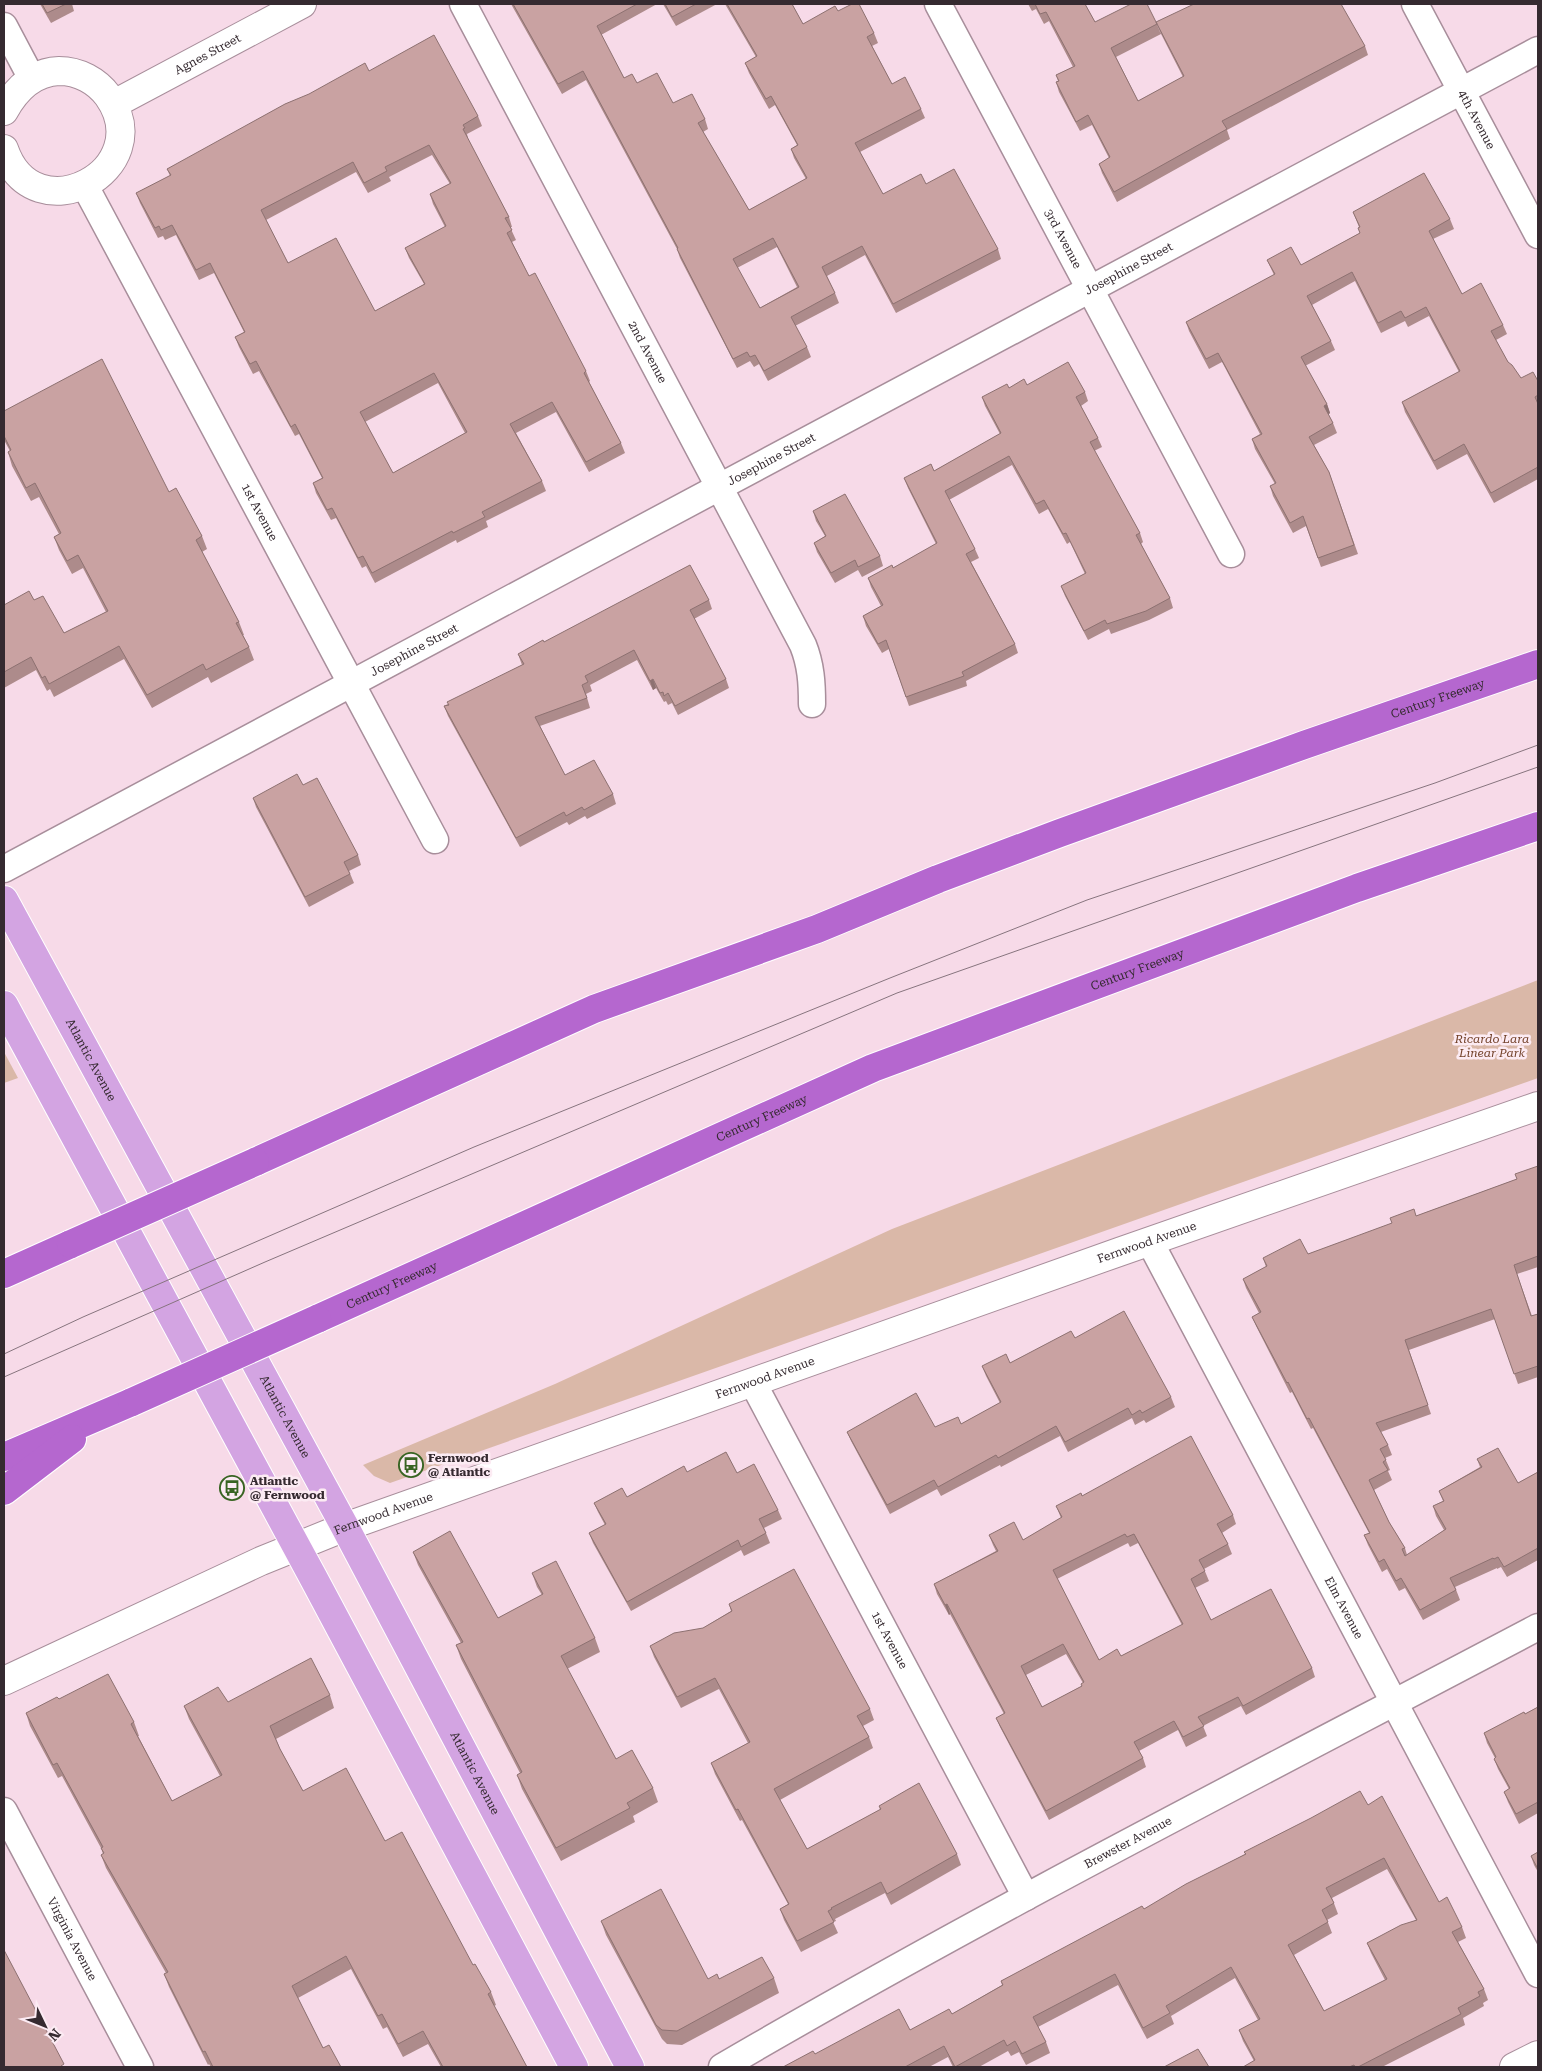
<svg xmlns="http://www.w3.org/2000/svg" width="1542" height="2071" viewBox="0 0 1542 2071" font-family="'Roboto Serif',serif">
  <rect width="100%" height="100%" fill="#f7dae8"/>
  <g fill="#dab8a8">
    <path d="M1538,980V1078L390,1483L374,1476L363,1465L555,1384L892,1229Z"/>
    <path d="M4,1052L18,1078L4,1083Z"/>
  </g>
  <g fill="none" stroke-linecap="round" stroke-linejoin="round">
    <defs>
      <g id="street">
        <path id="s1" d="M463,4L803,645C811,665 812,683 812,704"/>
        <path id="s2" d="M938,4L1231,554"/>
        <path id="s3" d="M1415,4L1538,235"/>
        <path d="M4,26L32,79"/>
        <path id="s4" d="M85,186L435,840"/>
        <path id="s5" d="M4,869L1538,50"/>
        <path id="s6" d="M1150,1242L1538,1974"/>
        <path id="s7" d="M753,1383L1026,1897"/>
        <path id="s8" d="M4,1811L140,2067"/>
        <path id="s9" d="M722,2067C989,1911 1265,1771 1538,1627"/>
      </g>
      <g id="secondary">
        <path id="s10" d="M114,104L302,4"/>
        <path d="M4,111C16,89 33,72 59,71C79,71 97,81 108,96C160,170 34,237 4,149"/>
        <path id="s11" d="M4,1681L261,1561L345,1527L1119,1252L1538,1106"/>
        <path d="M1514,2067L1538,2055"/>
      </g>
      <g id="primary">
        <path id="s12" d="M4,900L345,1527L630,2067"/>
        <path d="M4,1005L314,1579L574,2067"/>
      </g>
      <g id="highway">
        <path id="s13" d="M255,1162L594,1009L817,929L938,879L1060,833L1304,745L1538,664"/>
        <path d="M4,1274L71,1244"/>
        <path id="s14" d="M317,1319L873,1068L1357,888L1538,826"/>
        <path d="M4,1457L132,1402"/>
        <path d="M4,1491L72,1439"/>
      </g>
    </defs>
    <use href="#street" stroke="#a88e9b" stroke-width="29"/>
    <use href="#secondary" stroke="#a88e9b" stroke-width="30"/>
    <use href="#primary" stroke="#fff" stroke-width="30"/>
    <use href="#highway" stroke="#fff" stroke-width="30"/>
    <use href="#street" stroke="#fff" stroke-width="26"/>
    <use href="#secondary" stroke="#fff" stroke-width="28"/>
    <use href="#primary" stroke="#d3a4e2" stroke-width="28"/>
    <use href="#highway" stroke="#b567cf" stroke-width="28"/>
    <g stroke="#87747e" stroke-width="1">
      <path d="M4,1354L83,1317L474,1147L890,978L1087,900L1435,783L1538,745"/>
      <path d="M4,1377L265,1262L897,993L1538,767"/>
    </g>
    <defs>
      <g id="highway-bridge">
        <path d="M71,1244L255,1162"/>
        <path d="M132,1402L317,1319"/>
      </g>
    </defs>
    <use href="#highway-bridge" stroke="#fff" stroke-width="30" stroke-linecap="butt"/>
    <use href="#highway-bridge" stroke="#b567cf" stroke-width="28"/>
  </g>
  <g fill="#ad8b8b" fill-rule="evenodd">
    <path d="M40,4H72L74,11L51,23Z"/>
    <path d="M511,4H657L601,35L624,78L637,83L673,103L705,119L708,129L703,132L749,210L806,179L794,158L791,149L797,145L775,105L769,109L749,73L745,63L756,57L725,4H792L803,24L838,11L874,33L878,43L872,46L892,84L921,109L925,118L860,152L883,194L926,184L998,249L1001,259L896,313L865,255L827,276L835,293L839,303L795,326L807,347L811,357L768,381L759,364L754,367L750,361L737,368L680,258L677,249L586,80L562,94ZM777,247L797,287L760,308L737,268Z"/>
    <path d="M663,4H717L676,26Z"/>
    <path d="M1028,4H1085L1095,22L1157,24L1161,34L1116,57L1138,101L1183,77L1160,32L1156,22L1365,46L1368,55L1227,130L1230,139L1117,202L1102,173L1099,164L1109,158L1092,125L1080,131L1059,92L1056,82L1058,81L1056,75L1073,67L1049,21L1044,24L1036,9L1032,11Z"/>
    <path d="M369,71L478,116L482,126L467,134L468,138H467L509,217L512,227H510L516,240L512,242L529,276L586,371L590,381L589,382L621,443L625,453L589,472L556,412L516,433L542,481L546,491L486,521L488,527L457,543L456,540L375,583L366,566L362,568L336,518L331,520L316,493L313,483L322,478L299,434L295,436L259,371L253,374L239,347L235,337L244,332L214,273L199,280L176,235L165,240L163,236L158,238L140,203L136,193L170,176L167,169ZM432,155L450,184L430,194L433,204L445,227L405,248L409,258L424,284L375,311L288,263L266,220L356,172L368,193L391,181L389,177ZM438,383L465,433L393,473L365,422Z"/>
    <path d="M1353,212L1450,219L1454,229L1433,239L1462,294L1503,325L1507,334L1496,340L1508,362L1521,378L1538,381V479L1494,503L1467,454L1437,470L1405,412L1402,402L1459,372L1429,316L1408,327L1405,321L1381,333L1355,281L1312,305L1331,341L1335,350L1305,366L1327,404L1330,413L1328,415L1333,423L1337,433L1314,445L1329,472L1358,554L1321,567L1306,526L1293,533L1273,496L1270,486L1275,484L1255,449L1252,439L1260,434L1222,362L1209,369L1189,331L1186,322L1274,275L1267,260L1301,265L1360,233L1358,228L1359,227Z"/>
    <path d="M1027,385L1085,392L1088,401L1081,406L1098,438L1102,447L1094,451L1140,533L1143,542L1141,544L1170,598L1173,608L1149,620L1111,634L1109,629L1088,640L1065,596L1061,586L1085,574L1070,542L1067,544L1048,509L1039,514L1012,465L949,500L975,549L979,558L971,562L1015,644L1018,653L966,681L967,686L909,706L889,649L882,653L866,626L863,616L881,606L871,587L868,578L893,568L936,544L908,488L904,478L934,471L1000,434L985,406L982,397L1009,388Z"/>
    <path d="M4,411L169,492L202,536L207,549L202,552L239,622L244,635H243L249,647L254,660L211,683L208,677L152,708L124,659L54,697L50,689L47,691L36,670L4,688V605L34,600L64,633L106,612L83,568L72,574L59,550L54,537L59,534L39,497L31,501L12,466L8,452L10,451L4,440Z"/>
    <path d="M813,511L880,556L883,566L862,577L858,570L835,583L817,552L814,543L825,536L816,521Z"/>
    <path d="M709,600L712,609L694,619L726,679L729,688L678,715L672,703L668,705L666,701L664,702L656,688L653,690L637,660L590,685L592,691L586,694L590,708L540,726L565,775L613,794L616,804L587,819L585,816L569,825L567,822L520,847L448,716L444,706L522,665L518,654L544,642Z"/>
    <path d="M303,785L358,855L361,865L349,871L354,883L309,907L256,807L253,798Z"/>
    <path d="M1538,1166V1267L1517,1274L1532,1316L1538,1314V1377L1518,1384L1495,1319L1409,1350L1431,1414L1381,1432L1388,1445L1392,1455L1385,1458L1390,1470L1388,1471L1392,1480L1374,1490L1389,1522L1405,1548L1407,1555L1444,1530L1436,1516L1433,1506L1443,1501L1439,1491L1480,1467L1477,1459L1518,1483L1538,1472V1560L1507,1577L1501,1567L1497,1569V1568L1455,1587L1460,1600L1423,1620L1405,1588L1399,1591L1387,1569L1382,1572L1368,1545L1364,1535L1369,1533L1313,1428L1311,1429L1292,1392L1290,1393L1256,1326L1252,1317L1259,1313L1246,1288L1243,1279L1266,1267L1263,1258L1308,1254L1416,1216L1517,1179Z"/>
    <path d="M1075,1338L1171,1397L1175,1407L1146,1423L1144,1420L1135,1425L1132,1418L1068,1452L1060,1436L1001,1467L1000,1465L941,1496L937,1489L890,1514L851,1441L847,1432L935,1427L961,1424L1000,1403L986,1376L982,1366L1010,1363Z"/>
    <path d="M687,1472L737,1473L778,1510L782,1519L764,1528L770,1543L744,1556L741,1550L631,1611L593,1543L589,1533L605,1525L598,1512L594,1503L627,1497Z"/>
    <path d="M1082,1496L1233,1515L1236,1524L1222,1533L1228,1544L1232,1554L1204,1569L1209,1581L1195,1588L1211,1620L1312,1668L1315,1677L1246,1715L1241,1706L1203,1726L1207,1736L1186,1747L1178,1730L1139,1751L1143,1758L1146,1767L1049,1820L1000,1727L996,1718L1004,1714L950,1614L949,1615L937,1594L934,1584L996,1551L993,1545L989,1535L1023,1540L1061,1518L1056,1506ZM1128,1543L1130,1547L1138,1543L1182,1625L1121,1656L1099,1660L1057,1579ZM1066,1654L1083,1683L1082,1686L1042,1707L1026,1675Z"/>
    <path d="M413,1552L498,1618L542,1595L537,1587L532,1573L595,1638L600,1652L567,1669L616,1759L653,1788L658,1802L633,1816L635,1822L561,1861L522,1789L517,1775L520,1773L461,1659L456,1645L461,1643L418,1565Z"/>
    <path d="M729,1604L870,1709L874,1720L863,1726L869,1737L873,1748L780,1800L807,1849L880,1810L879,1806L957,1854L961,1865L891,1905L885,1893L835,1919L836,1921L833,1922L838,1933L801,1952L784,1920L780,1909L788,1904L742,1820L740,1821L715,1774L711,1763L748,1743L719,1689L681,1708L654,1657L650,1646L703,1628L731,1611Z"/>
    <path d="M330,1695L334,1708L276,1739L280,1749L303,1791L385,1841L491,1992L496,2005L494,2006L527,2067H441L428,2044L403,2057L387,2027L383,2029L351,1969L298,1998L323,2048L341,2067H211L209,2064L208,2065L169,1987L164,1974L166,1973L106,1868L101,1855L103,1854L101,1848L62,1776L58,1778L30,1726L26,1713L59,1699L134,1722L139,1736H138L172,1801L220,1776L189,1719L184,1706Z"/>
    <path d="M1538,1707V1813L1519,1824L1508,1802L1504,1792L1509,1789L1498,1769L1494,1759L1495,1758L1487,1743L1484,1733L1525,1714Z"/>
    <path d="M1368,1805L1439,1902L1462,1927L1466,1938L1458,1942L1484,1989L1488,2000L1483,2003L1484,2006L1463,2018L1465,2025L1382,2067H1243L1254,2061L1243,2041L1239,2030L1258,2020L1235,1978L1171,2016L1174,2024L1147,2039L1118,1985L1038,2027L1046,2042L1050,2053L1026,2065L1019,2052L1011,2056L1008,2051L979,2067H953L948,2057L929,2067H783L815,2054L910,2030L952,2014L1002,1985L1001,1981L1144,1909L1245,1854L1244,1852ZM1387,1869L1416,1920L1367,1943L1371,1953L1385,1980L1324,2011L1294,1955L1332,1933L1327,1920L1338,1914L1332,1898Z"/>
    <path d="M1538,1852V1872L1534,1865L1531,1856Z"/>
    <path d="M601,1921L708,1979L774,1978L779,1993L682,2045L667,2044L662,2039L606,1935Z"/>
  </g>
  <g fill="#8d7171">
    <path d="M1327,404L1330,413L1327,415L1324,406Z"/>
    <path d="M653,679L656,688L653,690L650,681Z"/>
    <path d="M947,1604L950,1614L949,1615L945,1605Z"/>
  </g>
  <g fill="#c9a2a2" stroke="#8d7171" fill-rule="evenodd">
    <path d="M42,4H66L47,13Z"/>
    <path d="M513,4H637L597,26L624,78L632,74L637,83L657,73L673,103L692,94L705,119L698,123L749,210L807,178L791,149L798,145L771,96L766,99L745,63L757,56L727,4H792L803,24L835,6L838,11L852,4H859L874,33L867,37L892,84L905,77L921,109L855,143L883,194L921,174L926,184L954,169L998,249L893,304L862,246L822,267L835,293L791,317L807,347L764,371L755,355L750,357L747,352L733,359L677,249L678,248L583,71L558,84ZM773,238L799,287L760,308L733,259Z"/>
    <path d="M665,4H696L672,17Z"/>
    <path d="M1035,4H1085L1095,22L1131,4H1147L1157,24L1111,48L1138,101L1184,76L1156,22L1194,4H1341L1365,46L1222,121L1227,129L1114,192L1099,164L1110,157L1088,115L1076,122L1056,82L1059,81L1056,75L1075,66L1046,12L1040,14Z"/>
    <path d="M434,35L478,116L463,125L465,128L463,129L509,217L505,218L512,230L507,233L529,276L535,273L586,371L584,373L621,443L586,462L552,402L510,424L542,481L482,512L485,517L453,533L452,531L372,573L363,556L358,558L332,508L327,510L313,483L323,478L295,424L291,427L256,361L250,364L235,337L245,332L210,263L196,270L172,225L161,230L159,226L155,228L136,193L171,175L167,169L285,104L309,94L365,63L369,71ZM429,145L451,183L430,194L446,226L405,248L425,284L375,311L336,238L288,263L261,210L353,162L364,183L387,171L385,167ZM434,373L467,432L393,473L360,412Z"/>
    <path d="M1424,173L1450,219L1429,231L1462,294L1481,283L1503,325L1491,331L1508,362L1512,365L1521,378L1533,372L1538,381V395L1535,397L1538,404V467L1491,493L1464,444L1434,461L1402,402L1460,371L1426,307L1405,318L1401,311L1378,323L1352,272L1307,296L1331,341L1301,357L1327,404L1324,406L1333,423L1309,437L1329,472L1354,545L1318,558L1303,516L1290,523L1270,486L1276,483L1252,439L1262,434L1218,353L1206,359L1186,322L1275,274L1267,260L1291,247L1301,265L1360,233L1358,228L1360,227L1353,212Z"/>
    <path d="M102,359L169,492L176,488L202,536L196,540L239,622L236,623L249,647L206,670L203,664L147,695L119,646L49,684L45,676L42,678L31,657L4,672V605L29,591L34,600L43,596L64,633L108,611L78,555L67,561L54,537L61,533L35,483L26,488L8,452L11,450L4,436V411Z"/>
    <path d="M1068,362L1085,392L1076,397L1098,438L1090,442L1140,533L1136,535L1170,598L1146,611L1107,624L1105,620L1084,631L1061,586L1086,573L1066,533L1063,534L1044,500L1036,504L1009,456L945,491L975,549L966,554L1015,644L962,672L964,676L906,697L886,640L878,644L863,616L883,605L868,578L892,565L893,568L937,543L904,478L931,464L934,471L1001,433L982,397L1007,384L1009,388L1024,379L1027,385Z"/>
    <path d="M845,494L880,556L858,567L855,560L831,573L814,543L826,536L813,511Z"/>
    <path d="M690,565L709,600L690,610L726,679L675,706L668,693L664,696L663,692L660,693L653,679L650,681L634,650L585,676L588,682L582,685L587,698L535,717L565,775L594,760L613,794L584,810L582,807L566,816L564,812L516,838L444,706L449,705L447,702L524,664L518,654L543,640L544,642Z"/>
    <path d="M297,774L303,785L317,778L358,855L344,862L350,874L305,897L253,798Z"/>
    <path d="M1538,1166V1256L1514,1265L1531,1316L1538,1314V1366L1514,1374L1491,1309L1405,1340L1428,1405L1376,1423L1388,1445L1380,1449L1386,1460L1383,1462L1388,1470L1369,1480L1389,1522L1405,1548L1402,1549L1405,1556L1446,1529L1433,1506L1444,1501L1439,1491L1482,1467L1477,1459L1498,1448L1518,1483L1538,1472V1548L1504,1567L1498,1557L1494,1559L1493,1558L1450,1578L1456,1590L1420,1610L1401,1578L1396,1581L1384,1559L1379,1562L1364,1535L1370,1533L1309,1418L1307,1419L1288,1382L1287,1383L1252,1317L1261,1312L1243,1279L1267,1266L1263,1258L1300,1239L1308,1254L1392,1223L1390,1218L1414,1209L1416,1216L1517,1179L1515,1174Z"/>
    <path d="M1124,1311L1171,1397L1142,1413L1140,1410L1132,1415L1128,1408L1065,1442L1056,1426L998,1458L996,1455L938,1487L934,1480L887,1505L847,1432L916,1393L935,1427L958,1417L961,1424L1001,1402L982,1366L1006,1354L1010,1363L1071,1331L1075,1338Z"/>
    <path d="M1191,1436L1233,1515L1217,1524L1228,1544L1199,1560L1205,1571L1191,1579L1211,1620L1271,1589L1312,1668L1243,1706L1238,1697L1198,1717L1204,1726L1183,1737L1174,1721L1134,1742L1143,1758L1046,1811L996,1718L1005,1713L947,1604L945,1605L934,1584L998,1551L989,1535L1014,1522L1023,1540L1062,1517L1056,1506L1081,1493L1082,1496ZM1125,1534L1127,1537L1134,1534L1183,1624L1121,1656L1117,1649L1099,1660L1053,1570ZM1063,1644L1084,1682L1081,1684L1082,1686L1042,1707L1021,1666Z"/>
    <path d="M726,1452L737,1473L754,1464L778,1510L759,1519L766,1533L741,1547L738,1540L627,1602L589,1533L606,1524L594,1503L622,1488L627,1497L684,1466L687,1472Z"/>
    <path d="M450,1531L498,1618L543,1594L532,1573L556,1561L595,1638L561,1656L616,1759L632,1750L653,1788L627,1803L630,1808L556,1848L517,1775L522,1772L456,1645L463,1642L413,1552Z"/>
    <path d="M794,1569L870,1709L857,1716L869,1737L774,1789L807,1849L881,1809L879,1806L919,1783L957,1854L887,1894L881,1882L831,1908L832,1909L828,1911L834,1922L797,1941L780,1909L789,1904L738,1809L736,1810L711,1763L750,1742L715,1678L677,1697L650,1646L674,1633L703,1628L732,1611L729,1604Z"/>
    <path d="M311,1658L330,1695L270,1726L280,1749L303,1791L346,1768L385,1841L402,1832L473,1965L475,1964L491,1992L488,1994L527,2067H443L423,2031L398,2044L382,2014L378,2016L346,1956L292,1986L323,2048L329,2045L341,2067H213L205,2051L203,2052L164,1974L168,1972L101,1855L104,1853L101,1848L103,1847L57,1763L53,1765L26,1713L57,1697L59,1699L108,1674L134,1722L131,1724L172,1801L222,1775L184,1706L218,1687L228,1702Z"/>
    <path d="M1538,1707V1802L1516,1814L1504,1792L1510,1788L1494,1759L1496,1757L1484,1733L1524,1712L1525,1714Z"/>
    <path d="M1360,1791L1368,1805L1382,1796L1439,1902L1447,1897L1462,1927L1452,1932L1484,1989L1478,1992L1480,1996L1458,2008L1461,2014L1358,2067H1355L1354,2065L1349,2067H1243L1255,2060L1239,2030L1260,2019L1231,1967L1166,2006L1170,2013L1143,2028L1115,1974L1033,2017L1046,2042L1022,2054L1015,2041L1007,2046L1004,2040L955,2067L944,2046L905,2067H783L813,2051L815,2054L899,2009L910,2030L949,2009L952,2014L1003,1985L1001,1981L1142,1906L1144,1909L1186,1884L1246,1854L1244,1852L1311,1818ZM1384,1858L1417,1920L1401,1925L1367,1943L1387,1979L1324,2011L1288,1945L1328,1922L1322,1910L1334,1903L1326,1888Z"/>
    <path d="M1538,1852V1869L1531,1856Z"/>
    <path d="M661,1889L708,1979L717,1974L719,1979L762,1957L774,1978L677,2031L662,2030L656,2025L601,1921Z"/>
    <path d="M4,1950L64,2064L61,2066L62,2067H4Z"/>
    <path d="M1198,2049L1209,2067H1164Z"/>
  </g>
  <defs>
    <symbol id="bus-ring" viewBox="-11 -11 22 22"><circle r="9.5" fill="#fcebf3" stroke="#386422" stroke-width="1.5"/><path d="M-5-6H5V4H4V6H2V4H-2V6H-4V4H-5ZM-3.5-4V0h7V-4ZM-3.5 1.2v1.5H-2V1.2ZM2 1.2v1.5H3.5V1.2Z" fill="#386422"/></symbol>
  </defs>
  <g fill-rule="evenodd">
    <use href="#bus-ring" x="397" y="1451" width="28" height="28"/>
    <use href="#bus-ring" x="218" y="1474" width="28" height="28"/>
  </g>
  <g text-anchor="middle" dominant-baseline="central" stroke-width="5" stroke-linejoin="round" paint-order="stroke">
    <g font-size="12" fill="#352a30" stroke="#fcebf3">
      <text stroke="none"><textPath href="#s10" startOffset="106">Agnes Street</textPath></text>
      <text stroke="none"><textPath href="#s3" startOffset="131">4th Avenue</textPath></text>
      <text stroke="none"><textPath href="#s2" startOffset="266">3rd Avenue</textPath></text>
      <text stroke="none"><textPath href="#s5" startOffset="1275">Josephine Street</textPath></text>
      <text stroke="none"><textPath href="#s1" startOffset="394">2nd Avenue</textPath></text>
      <text stroke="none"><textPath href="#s5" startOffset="870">Josephine Street</textPath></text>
      <text stroke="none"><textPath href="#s4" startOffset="370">1st Avenue</textPath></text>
      <text stroke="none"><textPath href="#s5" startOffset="465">Josephine Street</textPath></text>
      <text stroke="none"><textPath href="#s13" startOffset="1271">Century Freeway</textPath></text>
      <text stroke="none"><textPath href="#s14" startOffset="892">Century Freeway</textPath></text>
      <text stroke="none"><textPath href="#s12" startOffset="182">Atlantic Avenue</textPath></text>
      <text stroke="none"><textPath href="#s14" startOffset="488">Century Freeway</textPath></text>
      <text stroke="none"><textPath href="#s11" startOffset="1225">Fernwood Avenue</textPath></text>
      <text stroke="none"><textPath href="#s14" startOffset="82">Century Freeway</textPath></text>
      <text stroke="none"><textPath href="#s11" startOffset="820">Fernwood Avenue</textPath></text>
      <text stroke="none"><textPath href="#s12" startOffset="588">Atlantic Avenue</textPath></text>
      <text stroke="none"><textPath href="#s11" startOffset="415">Fernwood Avenue</textPath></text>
      <text stroke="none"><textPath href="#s6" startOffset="414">Elm Avenue</textPath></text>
      <text stroke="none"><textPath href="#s7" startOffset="291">1st Avenue</textPath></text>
      <text stroke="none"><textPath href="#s12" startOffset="992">Atlantic Avenue</textPath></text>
      <text stroke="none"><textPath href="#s9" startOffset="464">Brewster Avenue</textPath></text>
      <text stroke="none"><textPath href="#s8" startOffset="145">Virginia Avenue</textPath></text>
    </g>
    <g font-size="12" font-style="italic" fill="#73422a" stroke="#fcebf3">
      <text x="1492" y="1039">Ricardo Lara<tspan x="1492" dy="14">Linear Park</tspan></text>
    </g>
    <g font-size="12" font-weight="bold" fill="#352a30" stroke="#fcebf3" text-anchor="start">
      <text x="428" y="1458">Fernwood<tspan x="428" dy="14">@ Atlantic</tspan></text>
      <text x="250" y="1481">Atlantic<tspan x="250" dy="14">@ Fernwood</tspan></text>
    </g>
  </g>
  <rect width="1542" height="2071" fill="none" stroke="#352a30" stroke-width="10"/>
  <g transform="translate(45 2026) rotate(133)" stroke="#fcebf3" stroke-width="4" paint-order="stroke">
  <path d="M0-4L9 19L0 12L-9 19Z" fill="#352a30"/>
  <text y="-8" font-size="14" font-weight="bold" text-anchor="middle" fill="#352a30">N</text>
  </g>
</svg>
